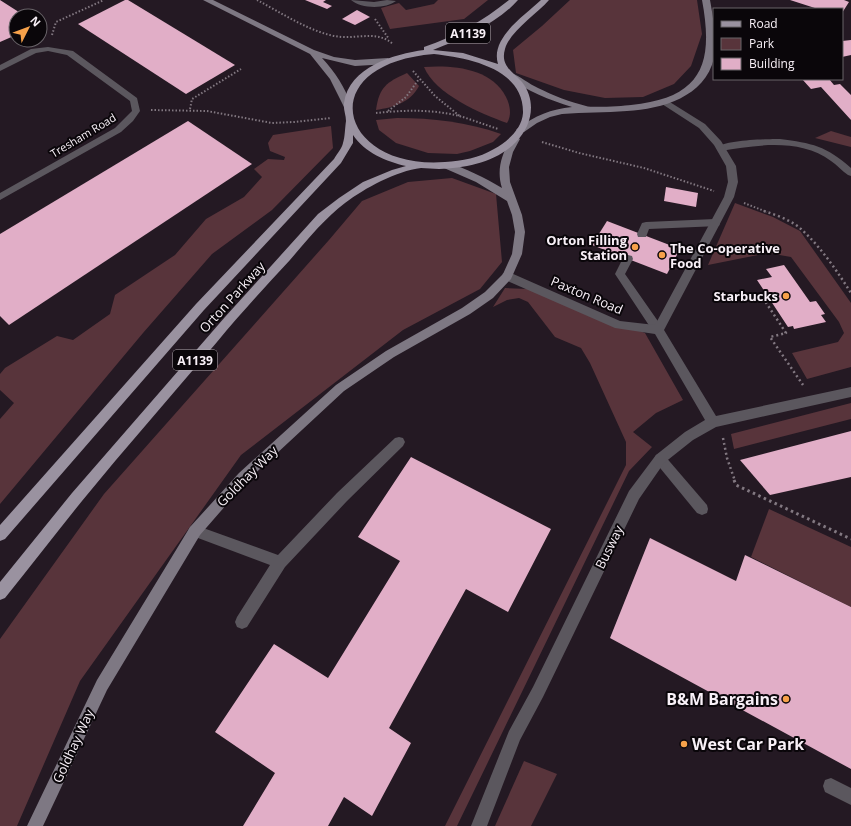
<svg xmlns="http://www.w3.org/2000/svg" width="851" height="826" viewBox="0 0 851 826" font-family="'Open Sans',sans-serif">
  <rect width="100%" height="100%" fill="#241923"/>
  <g fill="#58343b">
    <path d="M438,0H488L464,19L390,29L381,8L399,3L406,10L434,4Z"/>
    <path d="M570,0H697L702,34L691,66L674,84L643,97L605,98L564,90L516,73L513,50L542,26Z"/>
    <path d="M424,67C453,65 491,68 506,97C510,105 512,115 507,123C481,114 435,94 424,67Z"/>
    <path d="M407,73L419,86C410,103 394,107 376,110C379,87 387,82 407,73Z"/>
    <path d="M397,118C433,118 467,122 501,134L493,142L470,151L457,154L428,153L396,143L379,130L376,120Z"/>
    <path d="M331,126L333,148L272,210L212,254L143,333L0,504V419L14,403L0,390V374L5,368L57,336L73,340L110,314L115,295L175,255L206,219L244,197L262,177L254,169L268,159L284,160L285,157L270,151L268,143L273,135Z"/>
    <path d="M831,131L851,137V147L815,138Z"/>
    <path d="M452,178L496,194L502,262L480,289L403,330L241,455L80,681L17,826H0V639L104,494L329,240L362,201L408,182Z"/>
    <path d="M735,203L773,217L800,231L851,303V367L807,379L792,353L838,342L844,333L839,322L791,257L768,253L708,265Z"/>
    <path d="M505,288L528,289L645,333L683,400L656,413L633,432L652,447L629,471L457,826H445L626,465V442L590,363L581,348L555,337L528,302L519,298L507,300L493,307Z"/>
    <path d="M851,403V419L734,449L731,434Z"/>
    <path d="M769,509L851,547V607L751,557Z"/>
    <path d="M524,761L557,774L531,826H495Z"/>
  </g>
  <g fill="#e1aec7">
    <path d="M0,0L25,16H16V35L0,42Z"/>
    <path d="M125,0H128L235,65L186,94L78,24Z"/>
    <path d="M305,0H326L323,2L332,6L327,9Z"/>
    <path d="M790,0H844L849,2L842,13V9H818Z"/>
    <path d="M357,10L370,17L355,25L342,19Z"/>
    <path d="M851,40V55L842,57V41Z"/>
    <path d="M802,79H829L834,85L840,84L851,95V120L821,87L811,89Z"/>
    <path d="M188,121L252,164L9,325L0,316V234Z"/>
    <path d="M666,187L698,193L696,207L664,201Z"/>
    <path d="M607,221L680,249L667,274L592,245Z"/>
    <path d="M784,265L810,302L816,301L825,314L821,315L826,322L794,329L793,326L788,327L757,280L772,277L766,269Z"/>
    <path d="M851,431V477L770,495L740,460Z"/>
    <path d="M411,457L551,529L508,612L466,589L389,728L411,743L372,816L344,797L328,826H243L275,773L215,732L274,644L328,678L400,561L358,537Z"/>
    <path d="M650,538L736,581L745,555L851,607V769L610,638Z"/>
  </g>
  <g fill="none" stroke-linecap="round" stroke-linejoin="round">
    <g stroke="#827881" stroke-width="2" stroke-dasharray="1.5 2" stroke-linecap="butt">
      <path d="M257,0C282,13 314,35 342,37C361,38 378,31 393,44"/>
      <path d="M375,19L389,39"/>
      <path d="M52,35L56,22L104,0"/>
      <path d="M413,71L435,96L461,117"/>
      <path d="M190,109L192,99L241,69"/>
      <path d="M151,110L207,111L272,123L294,122L331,118"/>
      <path d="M388,111L406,97L419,79"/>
      <path d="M376,113C404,110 435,109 463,117C475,121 486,125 498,129"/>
      <path d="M542,142L579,153L644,168L714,191"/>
      <path d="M744,203L767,212"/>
    </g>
    <g stroke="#827881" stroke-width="2.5" stroke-dasharray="2 3" stroke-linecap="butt">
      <path d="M764,211C776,215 791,220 801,229C821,247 837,271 851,293"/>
      <path d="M768,297L763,298L786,333L770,337L803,385"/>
      <path d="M723,438L727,458L735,481"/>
    </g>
    <path stroke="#827881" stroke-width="3" stroke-dasharray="2.5 3.5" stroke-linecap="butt" d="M734,480L736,485L851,539"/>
    <g fill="#5b575e" fill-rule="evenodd">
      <path d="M780,139C812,143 826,146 851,168V176L848,175C842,171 837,165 831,161C800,138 756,145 721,151L716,148C724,140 768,139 780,139Z"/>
      <path d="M715,219L719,220L720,223L719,226L649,229L646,237H638L637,234L642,223L646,222Z"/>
      <path d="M628,255L632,256L633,259L625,274L662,327L664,330L662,333L658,334L654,333L615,274L624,256Z"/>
      <path d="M399,437L403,438L405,442L403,446L347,501L285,567L247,627L242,629L237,627L235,622L237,617L270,565L190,535L188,531L190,527L195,525L278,555L337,493L395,438Z"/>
      <path d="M660,453L664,455L707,505L708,509L707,513L702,515L697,513L656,463L654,459L656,455Z"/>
      <path d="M831,778L851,788V805L825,792L823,786L825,780Z"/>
    </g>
    <g fill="#5b575e" fill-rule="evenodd">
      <path d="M351,0L374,2L387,0L396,1C386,9 361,9 351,0Z"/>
      <path d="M48,47L73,51L137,98L140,111L133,121L121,132L0,200V193L115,128L132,111L130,101L67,55L48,51L36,53L0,71V65L31,49Z"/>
      <path d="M665,99L705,124L721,141L736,166L738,182L734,197L664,330L716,416L851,387V397L716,427L693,440L664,463L639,499L543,697L520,740L487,826H471L509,731L533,687L629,491L656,455L685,432L705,420L655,334L615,328L503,279L502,276L503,273H511L620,321L655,325L724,197L728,182L726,166L714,145L699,128L662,104L661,102Z"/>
    </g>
    <g fill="#7e7883" fill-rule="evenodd">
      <path d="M203,0H213L314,50L334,57L355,60L388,58L392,61L388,64L355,66L322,58C335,72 345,87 351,105L347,108L344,107L330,79L310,54Z"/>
      <path d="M702,0H710C713,16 717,42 714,58C705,97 662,109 627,111C605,113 584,112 562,114L550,117L537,123L524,132H518L516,130L518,128C535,116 551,109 572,107C549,100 528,91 508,78L507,76L508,74L511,73C520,76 529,84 538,88C552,95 570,102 586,106C592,108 623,106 631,105C702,98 714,64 702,0Z"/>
      <path d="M515,136L520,139L513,152L509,167L510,182L522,215L525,232L522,254L511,279L493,298L470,314L394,357L344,391L247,481L200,535L107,690L43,826H27L97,680L190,527L239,473L336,385L386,351L462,308L485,292L503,274L512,254L515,232L512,215L507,201L476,182L444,168L442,166L447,163C466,168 485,178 502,188C496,170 502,153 512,137Z"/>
    </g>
    <path fill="#9a92a0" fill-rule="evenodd" d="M509,0H518C498,23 462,39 433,50L463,53L498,64C490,38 524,16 541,0H549C537,14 510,31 505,49C500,66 513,72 522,82C537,101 532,126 516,142C497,162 466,168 439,169C433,169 427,168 421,168C396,171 365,188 345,203C324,219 307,240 290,260C265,287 240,314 217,342C172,395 126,447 82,501C56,533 31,566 5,598L0,600V582L72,493L225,317L318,214L339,198L363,182L392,170L406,166C387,162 364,152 353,135V143L341,163L204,310L5,539L0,541V525L196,304L334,159C337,154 342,148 343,143C345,137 345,127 346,121C346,115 343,109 344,103C349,67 394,54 424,50V47C456,36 483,21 509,0ZM434,54C468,58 524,68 523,113C522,129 507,142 494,149C479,158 462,161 445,162C338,170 311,64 434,54Z"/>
  </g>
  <g fill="#f7a14a" stroke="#0a060a" stroke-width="1.5">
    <circle cx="635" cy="247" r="4"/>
    <circle cx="662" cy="255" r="4"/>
    <circle cx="786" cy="296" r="4"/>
    <circle cx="786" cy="699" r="4"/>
    <circle cx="684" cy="744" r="4"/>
  </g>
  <g text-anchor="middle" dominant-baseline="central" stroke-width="4" stroke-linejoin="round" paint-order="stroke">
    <g font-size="11" fill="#f8f0f7" stroke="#0a060a">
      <text transform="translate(83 135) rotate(-31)">Tresham Road</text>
    </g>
    <g fill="#0a060a" stroke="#b1aab0" stroke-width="1">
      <rect x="446" y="23" width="44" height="20" rx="3"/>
      <rect x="173" y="350" width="44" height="20" rx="3"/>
    </g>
    <g font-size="12" font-weight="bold" fill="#f8f0f7">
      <text x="468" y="33">A1139</text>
      <text x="195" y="360">A1139</text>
    </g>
    <g font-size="13" font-weight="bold" fill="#f8f0f7" stroke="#0a060a" text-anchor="end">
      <text x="627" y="240">Orton Filling<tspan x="627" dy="15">Station</tspan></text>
      <text x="670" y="248" text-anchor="start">The Co-operative<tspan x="670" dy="15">Food</tspan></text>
      <text x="778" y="296">Starbucks</text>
    </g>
    <g font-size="13" fill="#f8f0f7" stroke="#0a060a">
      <text transform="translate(587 295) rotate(23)">Paxton Road</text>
      <text transform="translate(232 297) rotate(-48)">Orton Parkway</text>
      <text transform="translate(247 476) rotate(-45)">Goldhay Way</text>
      <text transform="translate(609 547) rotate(-64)">Busway</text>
      <text transform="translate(73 746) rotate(-65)">Goldhay Way</text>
    </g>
    <g font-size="16" font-weight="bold" fill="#f8f0f7" stroke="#0a060a" text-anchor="end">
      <text x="778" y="699">B&amp;M Bargains</text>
      <text x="692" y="744" text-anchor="start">West Car Park</text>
    </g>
  </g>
  <rect x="713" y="8" width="130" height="72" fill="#0a060a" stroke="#696469"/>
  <rect x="721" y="21" width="20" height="6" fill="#9a92a0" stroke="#696469"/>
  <text x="749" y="28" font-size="12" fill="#f8f0f7">Road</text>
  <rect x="721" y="38" width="20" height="12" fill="#58343b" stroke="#696469"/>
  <text x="749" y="48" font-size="12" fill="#f8f0f7">Park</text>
  <rect x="721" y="58" width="20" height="12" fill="#e1aec7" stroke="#696469"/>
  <text x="749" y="68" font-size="12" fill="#f8f0f7">Building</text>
  <g transform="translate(28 28) rotate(48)"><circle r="19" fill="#0a060a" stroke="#696469"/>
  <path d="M0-3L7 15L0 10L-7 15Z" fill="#f7a14a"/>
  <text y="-6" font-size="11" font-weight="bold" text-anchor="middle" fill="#f8f0f7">N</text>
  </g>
</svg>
